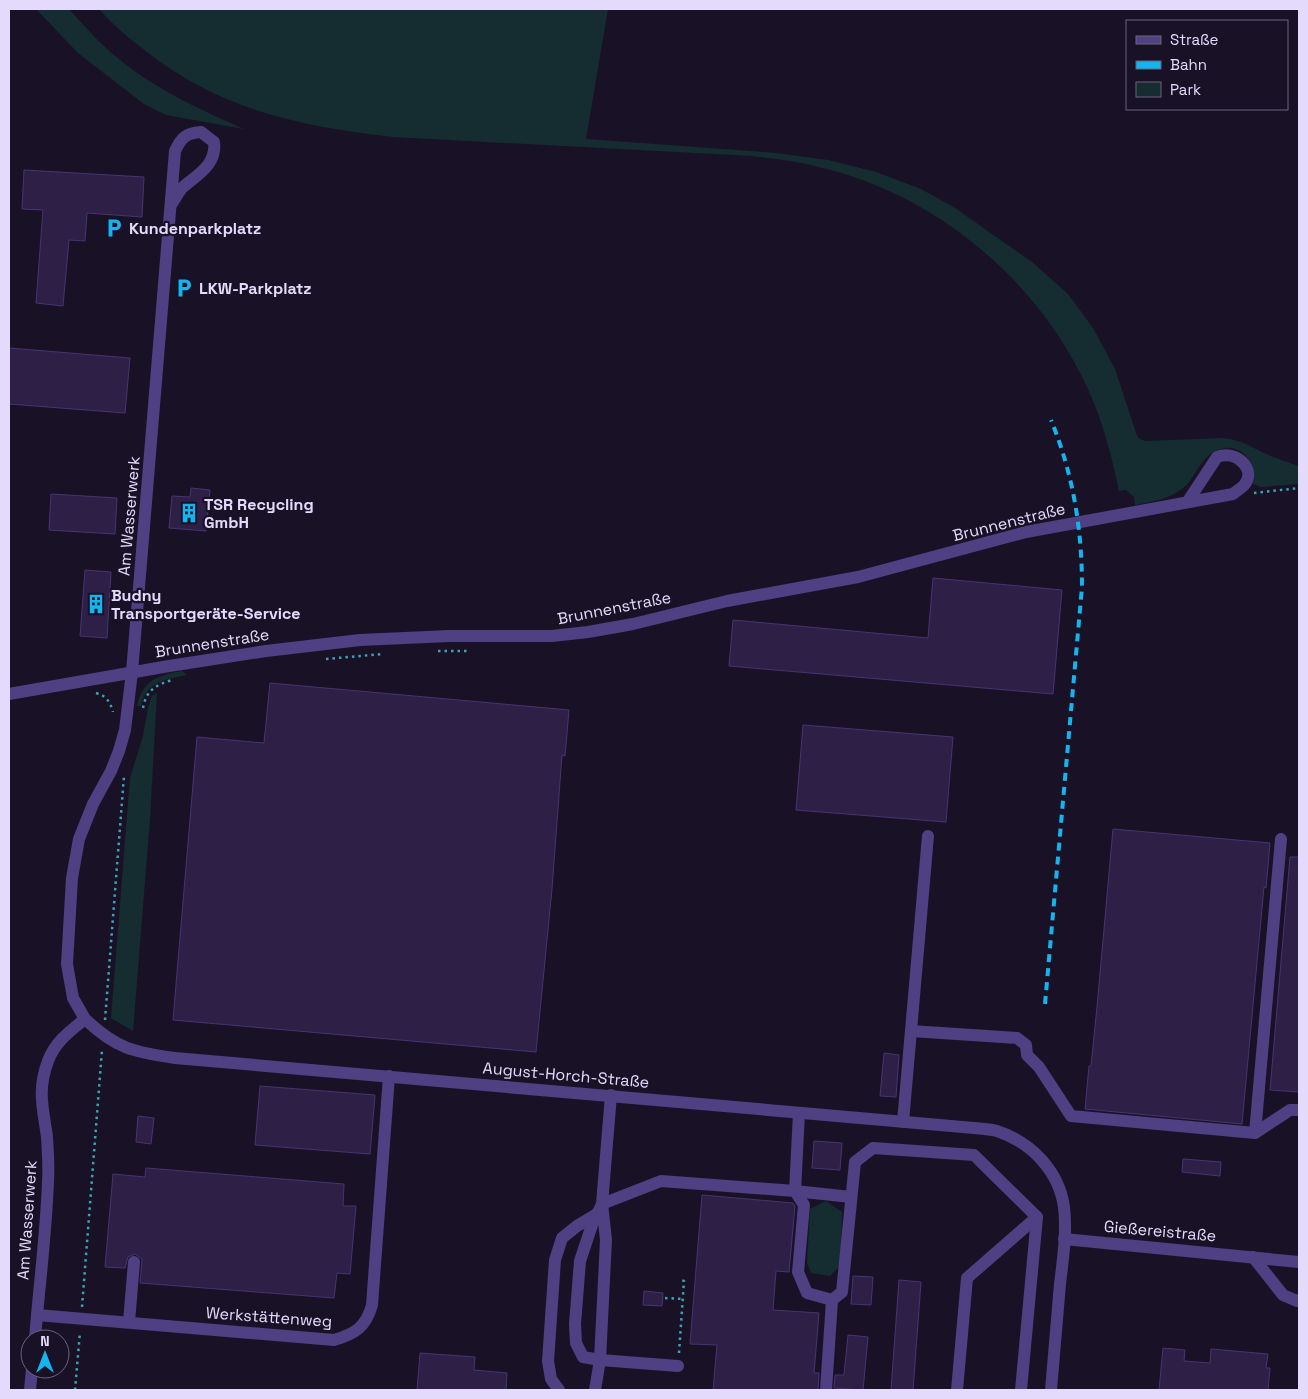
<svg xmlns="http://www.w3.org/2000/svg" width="1308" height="1399" viewBox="0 0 1308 1399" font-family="'Space Grotesk',sans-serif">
  <rect width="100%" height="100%" fill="#191227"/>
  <g fill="#152d31">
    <path d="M36,9H69C85,27 101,45 120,60C157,90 201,110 244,129L166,115L144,104L78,53Z"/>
    <path d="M99,9H608L586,139L776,153L828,160L876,172L921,189L955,208L1032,262L1068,294L1093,328L1115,369L1137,436L1140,439L1145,441L1223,438C1243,440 1251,447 1268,455C1279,459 1289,463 1299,466V484L1261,487L1253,484C1254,470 1253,462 1243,453C1238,449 1231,447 1225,448C1197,453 1199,479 1179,491C1166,500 1150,502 1135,505L1134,497L1126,490L1119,491C1112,457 1103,422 1088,389C1039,281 936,194 819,167C797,161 774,159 752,156L393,137C300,126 223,111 147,52C130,39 113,25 99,9Z"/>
    <path d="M182,671L187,675C165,679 146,682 141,706H137C143,680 158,675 182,671Z"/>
    <path d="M157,693L150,819L133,1031L111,1018L130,778L143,736L148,708L152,696Z"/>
    <path d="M826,1201L842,1212L841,1265L830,1276L811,1273L807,1263L810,1209Z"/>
  </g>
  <g fill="#2e1f47" stroke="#493371">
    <path d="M24,170L144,177L142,217L87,213L85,241L69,240L63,306L36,303L43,210L22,209Z"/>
    <path d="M9,348L130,358L125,413L9,404Z"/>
    <path d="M191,488L210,490L206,531L169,528L172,496L190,497Z"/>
    <path d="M51,494L117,498L115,534L49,530Z"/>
    <path d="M85,570L111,572L107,638L80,636Z"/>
    <path d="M933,578L1062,590L1053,694L729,666L733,620L928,638Z"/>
    <path d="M270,683L569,710L565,756L562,755L552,889L536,1052L173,1020L197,737L264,743Z"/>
    <path d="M803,725L953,737L946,822L796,810Z"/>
    <path d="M1113,829L1270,843L1266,888L1264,887L1242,1124L1085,1109L1089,1066H1091L1097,1007Z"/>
    <path d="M1290,857H1299V1092L1270,1090Z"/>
    <path d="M884,1053L899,1055L896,1097L880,1096Z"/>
    <path d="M260,1086L375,1095L370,1154L255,1145Z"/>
    <path d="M138,1116L154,1118L151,1144L136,1142Z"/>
    <path d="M814,1141L842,1143L840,1170L812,1168Z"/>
    <path d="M1183,1159L1221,1162L1220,1176L1182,1172Z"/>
    <path d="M146,1168L344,1184L343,1206H356L350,1274L337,1273L334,1298L140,1283L142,1259L135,1254L128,1257L125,1268L105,1267L113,1174L145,1177Z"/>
    <path d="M702,1195L793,1203L795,1206L789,1272L776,1271L773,1310L819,1313L814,1373H819L818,1390H713L717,1345L690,1344Z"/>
    <path d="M853,1276L873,1277L871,1305L851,1304Z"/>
    <path d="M899,1280L921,1282L913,1390H891Z"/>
    <path d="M644,1291L663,1293L662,1306L643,1305Z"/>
    <path d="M848,1335L868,1337L863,1390L834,1388L835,1375H844Z"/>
    <path d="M1163,1348L1185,1350L1184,1361L1210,1363L1211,1349L1268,1354L1266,1368H1270L1268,1390H1159Z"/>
    <path d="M420,1353L475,1357L474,1370L507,1373L506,1390H417Z"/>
  </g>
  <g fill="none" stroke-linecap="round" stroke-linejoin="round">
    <g stroke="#39a5b2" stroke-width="2.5" stroke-dasharray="2.5 4" stroke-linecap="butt">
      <path d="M1254,493L1299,488"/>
      <path d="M438,651H468"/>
      <path d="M326,659L383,654"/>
      <path d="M96,693C107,696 110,702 113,712"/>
      <path d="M143,708C146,691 155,685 172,680"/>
      <path d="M105,1020L124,776"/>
      <path d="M665,1298L683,1299"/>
      <path d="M82,1307L102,1050"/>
      <path d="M679,1353L684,1281L681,1280"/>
      <path d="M75,1390L80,1332"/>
    </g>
    <g stroke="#4e4082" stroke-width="12">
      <path d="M9,694L169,666L266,651L360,640L449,636H552L588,632L633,624L727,601L858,577L1026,532L1233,494C1236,491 1242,488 1245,484C1256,469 1236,449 1217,457L1188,501"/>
      <path d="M85,1019C117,1049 133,1052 175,1058L974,1128C982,1129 990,1129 997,1131C1031,1142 1059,1171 1064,1207C1067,1232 1063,1259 1060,1284C1057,1319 1054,1355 1051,1390"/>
      <path d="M911,1031L1017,1038L1026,1045L1027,1055L1039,1067L1071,1116L1255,1133L1290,1110H1299"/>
      <path d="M903,1122L928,836"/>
      <path d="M1255,1133L1281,839"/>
      <path d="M795,1191L804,1205L798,1272L807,1293L832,1300"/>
      <path d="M795,1191L851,1197"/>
      <path d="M1064,1239L1299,1262"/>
      <path d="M1253,1257L1283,1295L1297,1301L1299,1300"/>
      <path d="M37,1315L334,1340C355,1334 366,1327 372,1305L389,1076"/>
      <path d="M129,1322L134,1262"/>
      <path d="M35,1339C39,1287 46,1235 48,1182C49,1167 48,1152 47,1137C43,1108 37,1090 48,1061C55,1042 70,1031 85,1019L73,998L67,964L72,878L79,839L93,804L111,771L119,751L125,730L132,672L175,151C181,138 186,133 201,132L214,142C217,165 197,175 182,188C178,193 175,199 171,205"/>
      <path d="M678,1366L600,1360L583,1357L576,1343L575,1324L580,1261L592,1225L602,1204L661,1181L795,1191L799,1113"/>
      <path d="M30,1390L32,1369"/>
      <path d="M559,1390L551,1379L548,1361L555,1260L562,1238L577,1226L597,1214"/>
      <path d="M595,1390L600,1360L606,1240L602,1204L611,1095"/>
      <path d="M826,1390L832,1300L842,1292L855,1162L873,1148L974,1155L1037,1217L967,1278L957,1390"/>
      <path d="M1021,1390L1037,1217"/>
    </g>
    <path stroke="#14b5ef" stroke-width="4" stroke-dasharray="8 6" stroke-linecap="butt" d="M1045,1004L1082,587C1082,528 1073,474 1051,420"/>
  </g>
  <defs>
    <symbol id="parking-bare" viewBox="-9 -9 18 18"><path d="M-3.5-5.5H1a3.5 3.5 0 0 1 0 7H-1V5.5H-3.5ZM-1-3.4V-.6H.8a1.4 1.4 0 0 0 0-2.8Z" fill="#14b5ef" stroke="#191227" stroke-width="2.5" paint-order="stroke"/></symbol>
    <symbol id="building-bare" viewBox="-9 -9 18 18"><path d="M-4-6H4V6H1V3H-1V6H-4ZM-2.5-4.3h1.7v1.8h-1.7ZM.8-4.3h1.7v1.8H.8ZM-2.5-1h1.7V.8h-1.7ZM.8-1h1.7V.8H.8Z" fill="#14b5ef" stroke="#191227" stroke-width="2.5" paint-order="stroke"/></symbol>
  </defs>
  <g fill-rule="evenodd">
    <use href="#parking-bare" x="100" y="214" width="28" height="28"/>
    <use href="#parking-bare" x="170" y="274" width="28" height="28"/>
    <use href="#building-bare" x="175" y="499" width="28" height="28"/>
    <use href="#building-bare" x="82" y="590" width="28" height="28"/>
  </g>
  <g text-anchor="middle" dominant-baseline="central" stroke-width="4.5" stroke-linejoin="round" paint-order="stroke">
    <g font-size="16" font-weight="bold" fill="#e4dafc" stroke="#191227" text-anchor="start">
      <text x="129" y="228">Kundenparkplatz</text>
      <text x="199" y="288">LKW-Parkplatz</text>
      <text x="204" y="504">TSR Recycling<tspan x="204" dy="18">GmbH</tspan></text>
      <text x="111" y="595">Budny<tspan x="111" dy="18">Transportgeräte-Service</tspan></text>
    </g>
    <g font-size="16" fill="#e4dafc" stroke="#191227">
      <text transform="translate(129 516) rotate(-85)">Am Wasserwerk</text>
      <text transform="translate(1009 522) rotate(-14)">Brunnenstraße</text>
      <text transform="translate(614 608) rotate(-11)">Brunnenstraße</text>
      <text transform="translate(212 643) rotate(-9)">Brunnenstraße</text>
      <text transform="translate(566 1075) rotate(5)">August-Horch-Straße</text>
      <text transform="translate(27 1220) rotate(-86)">Am Wasserwerk</text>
      <text transform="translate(1160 1231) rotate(5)">Gießereistraße</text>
      <text transform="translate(269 1317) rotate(4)">Werkstättenweg</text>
    </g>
  </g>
  <rect width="1308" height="1399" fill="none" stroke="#e4dafc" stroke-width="20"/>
  <rect x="1126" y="20" width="162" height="90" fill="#191227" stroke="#6a627c"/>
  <rect x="1136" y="36" width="25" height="8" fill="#4e4082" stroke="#6a627c"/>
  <text x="1170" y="45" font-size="15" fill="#e4dafc">Straße</text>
  <rect x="1136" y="61" width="25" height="8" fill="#14b5ef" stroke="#6a627c"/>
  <text x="1170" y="70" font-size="15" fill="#e4dafc">Bahn</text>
  <rect x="1136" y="82" width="25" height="15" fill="#152d31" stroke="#6a627c"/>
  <text x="1170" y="95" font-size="15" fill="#e4dafc">Park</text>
  <g transform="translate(45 1354)"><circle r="24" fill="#191227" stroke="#6a627c"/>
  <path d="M0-4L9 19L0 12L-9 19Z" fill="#14b5ef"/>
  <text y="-8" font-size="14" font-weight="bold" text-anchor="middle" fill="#e4dafc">N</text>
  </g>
</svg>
